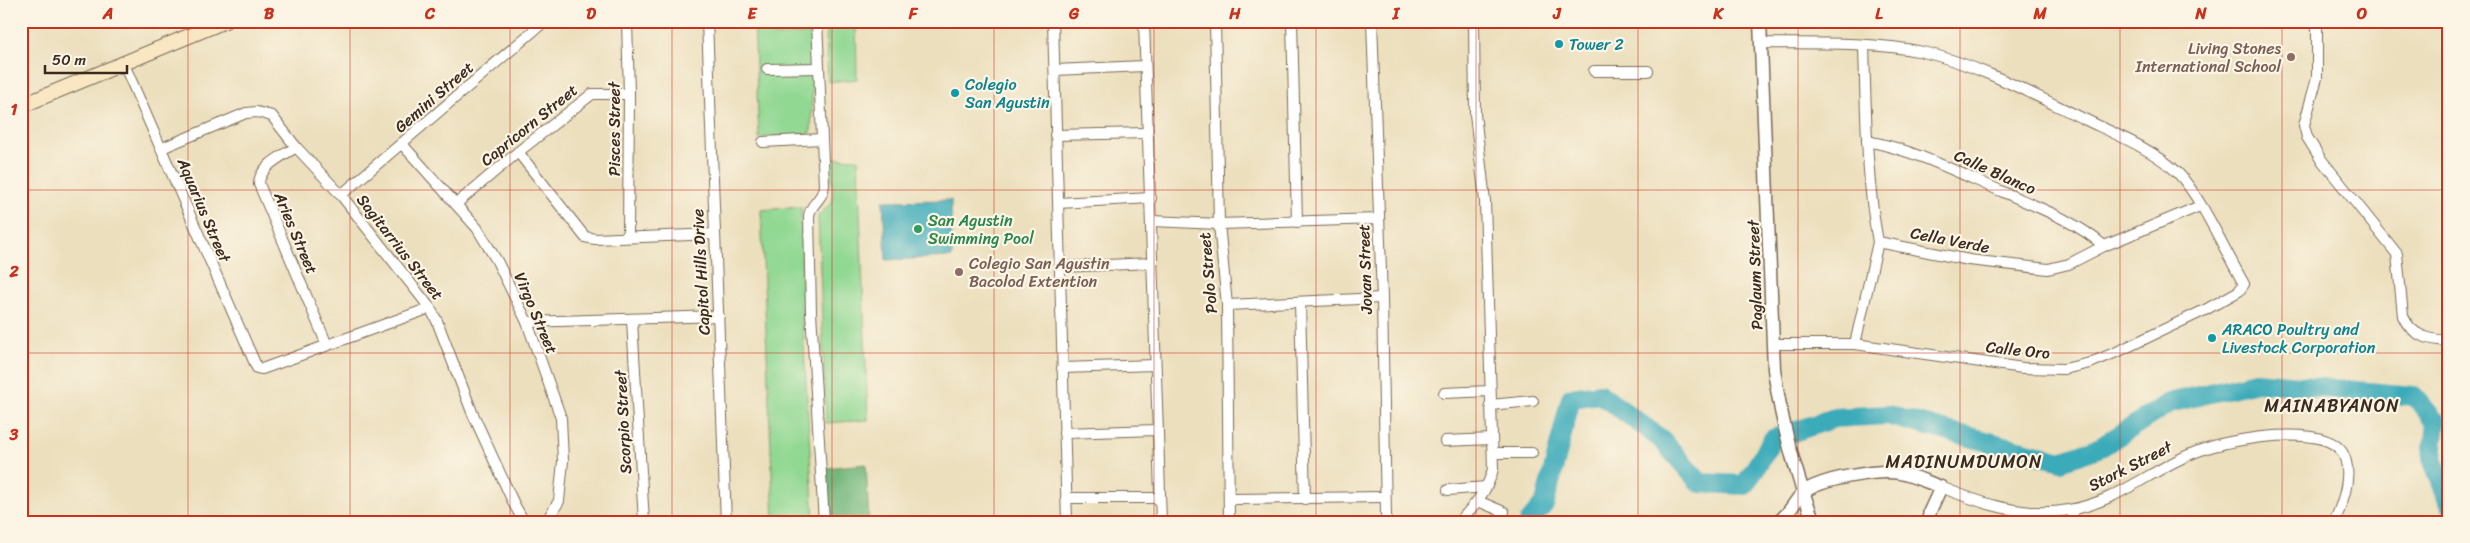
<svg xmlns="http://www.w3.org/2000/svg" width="2470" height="543" viewBox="0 0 2470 543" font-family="Sriracha,sans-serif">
  <rect width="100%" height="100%" fill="#fcf5e5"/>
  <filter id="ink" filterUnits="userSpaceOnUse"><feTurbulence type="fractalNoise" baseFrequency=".02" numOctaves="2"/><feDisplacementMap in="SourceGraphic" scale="10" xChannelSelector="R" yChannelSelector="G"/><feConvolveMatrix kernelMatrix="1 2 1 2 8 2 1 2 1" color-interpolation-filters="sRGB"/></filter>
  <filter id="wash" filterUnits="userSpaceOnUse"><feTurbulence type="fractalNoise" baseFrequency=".0096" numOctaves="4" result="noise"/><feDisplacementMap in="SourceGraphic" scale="20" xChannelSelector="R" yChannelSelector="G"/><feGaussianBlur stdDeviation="1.12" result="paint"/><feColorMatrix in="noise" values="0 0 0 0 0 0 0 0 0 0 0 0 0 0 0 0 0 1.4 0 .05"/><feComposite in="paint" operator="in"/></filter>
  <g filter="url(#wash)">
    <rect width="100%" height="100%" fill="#ecdfbd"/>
    <g fill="#91d893" stroke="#668158">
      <path d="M754,21H773V36L810,33L813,67L811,133L759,138Z"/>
      <path d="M826,21H856L857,79L828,82Z"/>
      <path d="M831,158L858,159L868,420L826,423L818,216L833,201Z"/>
      <path d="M801,207L802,312L814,522H774L761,210Z"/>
    </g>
    <path fill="#74b87d" stroke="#58714e" d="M866,464L869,522H828L826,468Z"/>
    <path fill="#3baab9" stroke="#3b6a6c" d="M951,200L952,257L886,260L883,201Z"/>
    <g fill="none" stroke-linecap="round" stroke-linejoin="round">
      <path stroke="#3baab9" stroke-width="20" d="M1529,522L1545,503L1571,398L1600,394L1661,439L1700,483L1745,485L1773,439L1834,418L1887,415L2061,461L2101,447L2169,403L2256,382L2414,396L2436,422L2432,458L2449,503"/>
    </g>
  </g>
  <g filter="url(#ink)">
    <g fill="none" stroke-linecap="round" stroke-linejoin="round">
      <defs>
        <g id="minor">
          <path d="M627,21L629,94L628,237"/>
          <path d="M707,21L726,522"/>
          <path d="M817,21L824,185C823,201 810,203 809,216L811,312L824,522"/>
          <path d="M1053,21L1067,522"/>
          <path d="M1144,21L1161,522"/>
          <path d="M1215,21L1219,224L1227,305L1229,522"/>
          <path d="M1292,21L1297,222"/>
          <path d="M1372,21L1382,298L1386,516"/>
          <path d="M2317,21V78L2304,125L2307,137L2320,158L2397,254L2403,316C2411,336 2429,340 2449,341"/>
          <path d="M1761,43C1815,44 1871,41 1923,52C1979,65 2032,94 2084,119C2113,133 2155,150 2178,173C2201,197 2226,253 2244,284L2239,291L2205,310L2119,351L2090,363L2064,369L2023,368L1855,344H1774"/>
          <path d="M1864,45C1866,111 1866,178 1878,242L1969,260L2048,269L2069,264L2104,246L2200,206"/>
          <path d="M123,62L257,368L262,369L430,308"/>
          <path d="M767,69L819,68"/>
          <path d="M1055,70L1144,66"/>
          <path d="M1594,71H1648"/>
          <path d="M1055,135L1147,133"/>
          <path d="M1867,141C1915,150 1959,173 2003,192C2037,207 2076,221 2104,246"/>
          <path d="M763,142L822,139"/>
          <path d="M402,144L477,228L497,261L527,322L561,418L563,461L559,501L546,522"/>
          <path d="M296,147C283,156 259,166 259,184L327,345"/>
          <path d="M162,148L246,113L257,112L272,116L296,147L341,195L430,308L437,321L472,412L514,504L524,522"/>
          <path d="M518,152L585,237L595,239L714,234"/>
          <path d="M341,195L545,21"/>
          <path d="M1058,203L1151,198"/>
          <path d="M456,204L518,152L592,94H629"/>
          <path d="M1152,221L1219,224L1379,219"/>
          <path d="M1060,267L1152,263"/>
          <path d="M1300,303L1305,499"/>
          <path d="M1227,305L1382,298"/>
          <path d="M632,321L644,522"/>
          <path d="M527,322L719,316"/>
          <path d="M1855,344L1878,242"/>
          <path d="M1062,368L1155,365"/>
          <path d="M1444,393L1490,391"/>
          <path d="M1490,405L1533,401"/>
          <path d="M1064,433L1157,430"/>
          <path d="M1445,441L1492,439"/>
          <path d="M1493,453H1532"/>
          <path d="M21,487L22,488"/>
          <path d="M1941,487C1983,504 2023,518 2069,510C2120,502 2159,463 2207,448C2234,439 2324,423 2342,452C2354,472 2343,503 2334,522"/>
          <path d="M1448,490L1486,487"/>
          <path d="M1066,498H1159"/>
          <path d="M1231,499L1385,497"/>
          <path d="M1478,501L1504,512"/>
          <path d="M2072,510L2074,522"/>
          <path d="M1459,522C1474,506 1488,490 1493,469L1485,201L1475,114L1474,21"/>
        </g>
        <g id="tertiary">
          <path d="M1760,21L1774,369C1781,423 1795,472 1814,522"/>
          <path d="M1778,522C1791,513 1794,501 1803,493C1818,479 1880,469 1900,473C1914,476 1927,482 1941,487L1930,511L1928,522"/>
        </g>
        <path id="secondary" d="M21,106L225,21"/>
      </defs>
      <use href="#minor" stroke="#796956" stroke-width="12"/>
      <use href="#tertiary" stroke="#796956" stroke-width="15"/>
      <use href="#secondary" stroke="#796956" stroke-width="16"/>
      <use href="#minor" stroke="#fff" stroke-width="10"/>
      <use href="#tertiary" stroke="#fff" stroke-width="12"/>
      <use href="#secondary" stroke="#f9e7c3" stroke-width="14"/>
    </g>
  </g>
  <path fill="none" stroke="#c8321e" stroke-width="1" stroke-opacity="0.55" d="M188,21V522M350,21V522M510,21V522M672,21V522M832,21V522M994,21V522M1154,21V522M1316,21V522M1476,21V522M1638,21V522M1798,21V522M1960,21V522M2120,21V522M2282,21V522M21,190H2449M21,353H2449"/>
  <g fill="#0f9aa8" stroke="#fcf5e5" stroke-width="2">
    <circle cx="1559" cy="44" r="5"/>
    <circle cx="955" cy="93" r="5"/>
    <circle cx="2212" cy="338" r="5"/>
  </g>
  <g fill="#8d6e63" stroke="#fcf5e5" stroke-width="2">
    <circle cx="2291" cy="57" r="5"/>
    <circle cx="959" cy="272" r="5"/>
  </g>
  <circle fill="#2e9e5b" stroke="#fcf5e5" stroke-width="2" cx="918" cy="229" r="5"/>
  <g text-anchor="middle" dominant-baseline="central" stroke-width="4.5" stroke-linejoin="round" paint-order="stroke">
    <g font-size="16" fill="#0d838f" stroke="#fcf5e5" text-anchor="start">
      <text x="1569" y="44">Tower 2</text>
      <text x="965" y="84">Colegio<tspan x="965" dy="18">San Agustin</tspan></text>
      <text x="2222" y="329">ARACO Poultry and<tspan x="2222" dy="18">Livestock Corporation</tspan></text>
    </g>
    <g font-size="16" fill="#785e54" stroke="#fcf5e5" text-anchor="end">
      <text x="2281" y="48">Living Stones<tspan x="2281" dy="18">International School</tspan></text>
      <text x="969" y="263" text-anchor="start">Colegio San Agustin<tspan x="969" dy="18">Bacolod Extention</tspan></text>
    </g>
    <g font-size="16" fill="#3b2a1e" stroke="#fcf5e5">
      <text transform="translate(434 97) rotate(-41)">Gemini Street</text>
      <text transform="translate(529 125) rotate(-39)">Capricorn Street</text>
      <text transform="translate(614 129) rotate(-90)">Pisces Street</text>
      <text transform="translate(1995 172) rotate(24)">Calle Blanco</text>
      <text transform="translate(204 210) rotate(67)">Aquarius Street</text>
      <text transform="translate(296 233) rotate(67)">Aries Street</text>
      <text transform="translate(1950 240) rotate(11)">Cella Verde</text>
      <text transform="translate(400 247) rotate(52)">Sagitarrius Street</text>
      <text transform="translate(1365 269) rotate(-92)">Jovan Street</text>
      <text transform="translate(701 272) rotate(-93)">Capitol Hills Drive</text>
      <text transform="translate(1208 273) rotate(-95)">Polo Street</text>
      <text transform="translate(1755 275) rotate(-92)">Paglaum Street</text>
      <text transform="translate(536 313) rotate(67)">Virgo Street</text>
      <text transform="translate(2018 350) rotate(6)">Calle Oro</text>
      <text transform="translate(623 422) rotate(-93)">Scorpio Street</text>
      <text transform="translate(2130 466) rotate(-27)">Stork Street</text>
    </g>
    <g font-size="16" fill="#27864d" stroke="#fcf5e5" text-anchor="start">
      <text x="928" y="220">San Agustin<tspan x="928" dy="18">Swimming Pool</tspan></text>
    </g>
    <g font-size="18" letter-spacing="1" fill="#3b2a1e" stroke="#fcf5e5">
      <text x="2332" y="406">MAINABYANON</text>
      <text x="1964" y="462">MADINUMDUMON</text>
    </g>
  </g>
  <rect width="2470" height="543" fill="none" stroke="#fcf5e5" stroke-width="55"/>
  <path d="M45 65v8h82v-8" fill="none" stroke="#3b2a1e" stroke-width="2.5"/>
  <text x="52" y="65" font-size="15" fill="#3b2a1e" stroke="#fcf5e5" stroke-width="4" paint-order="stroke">50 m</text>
  <rect x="28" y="28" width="2414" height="488" fill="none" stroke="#c8321e" stroke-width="2"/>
  <g font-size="16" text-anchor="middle" font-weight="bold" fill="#c8321e">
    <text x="108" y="19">A</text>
    <text x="269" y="19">B</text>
    <text x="430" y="19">C</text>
    <text x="591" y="19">D</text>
    <text x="752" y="19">E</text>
    <text x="913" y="19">F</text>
    <text x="1074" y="19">G</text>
    <text x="1235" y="19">H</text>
    <text x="1396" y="19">I</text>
    <text x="1557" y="19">J</text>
    <text x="1718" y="19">K</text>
    <text x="1879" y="19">L</text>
    <text x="2040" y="19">M</text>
    <text x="2201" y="19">N</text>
    <text x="2362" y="19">O</text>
    <text x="14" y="115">1</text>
    <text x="14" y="277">2</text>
    <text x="14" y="440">3</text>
  </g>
</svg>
